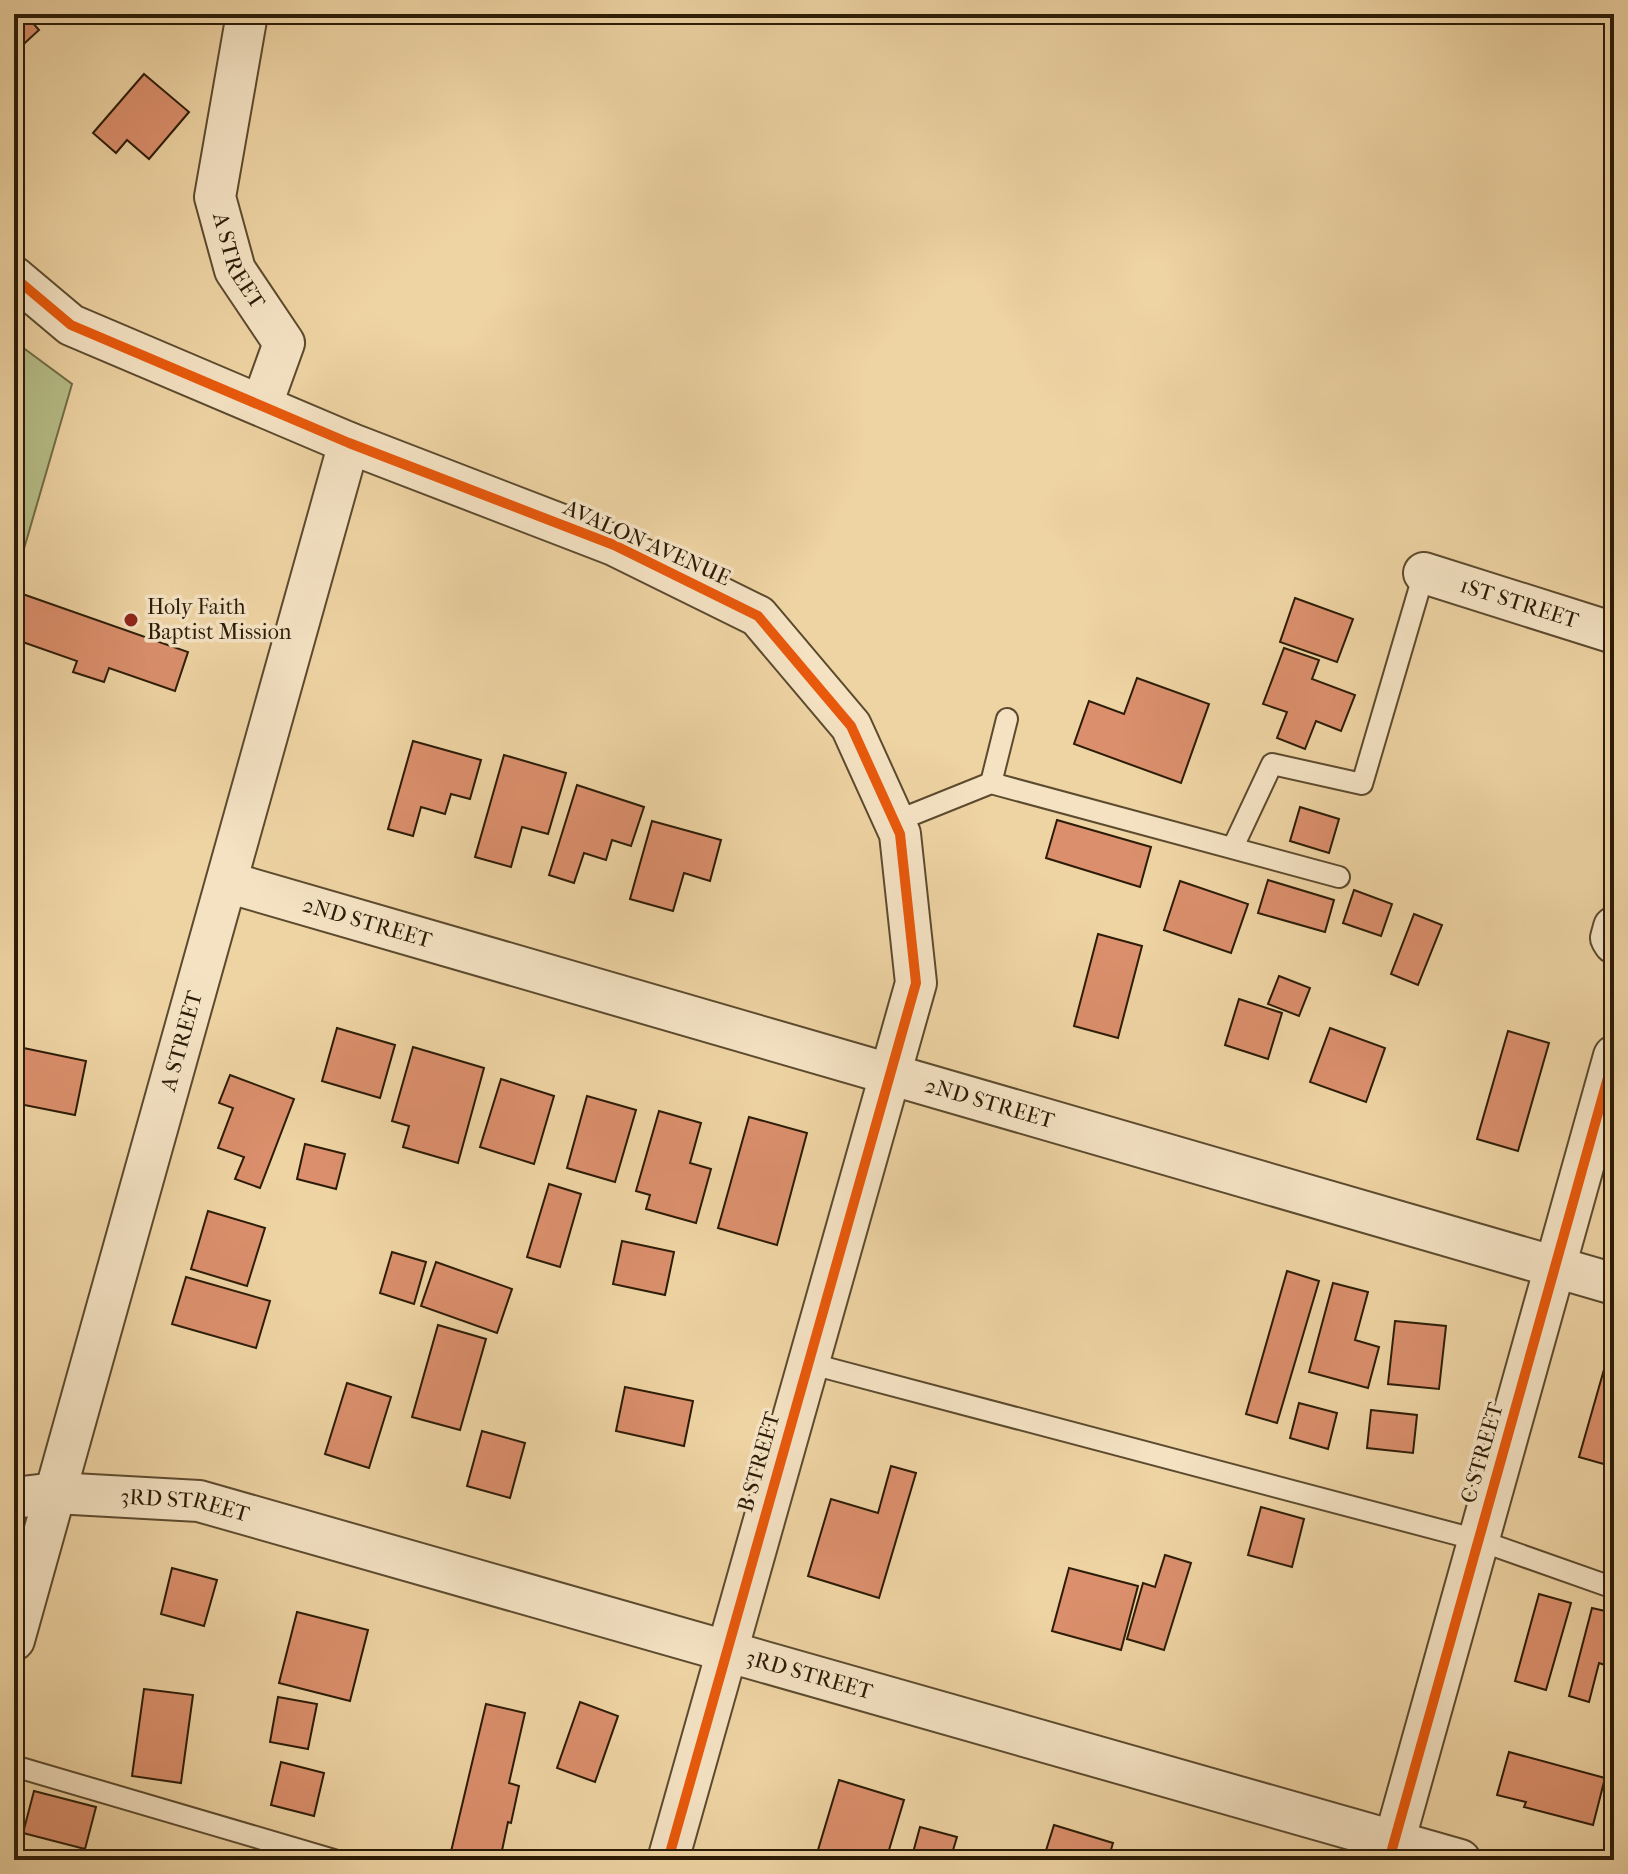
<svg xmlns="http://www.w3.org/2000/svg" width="1628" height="1874" viewBox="0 0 1628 1874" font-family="'IM FELL French Canon',serif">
  <rect width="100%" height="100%" fill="#eed3a3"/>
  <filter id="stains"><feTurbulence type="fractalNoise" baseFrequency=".0025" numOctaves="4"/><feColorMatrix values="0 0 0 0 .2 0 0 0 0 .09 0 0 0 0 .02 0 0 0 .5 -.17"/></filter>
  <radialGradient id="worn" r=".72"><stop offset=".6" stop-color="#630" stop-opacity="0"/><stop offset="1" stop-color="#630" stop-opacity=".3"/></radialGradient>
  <path fill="#b6bd87" stroke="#716c47" stroke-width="2" d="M14,341L72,384L14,583Z"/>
  <g fill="#db8f6c" stroke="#2c1c07" stroke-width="2">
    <path d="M14,14H25L39,30L14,53Z"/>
    <path d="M144,74L189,112L149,159L127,140L116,153L93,133Z"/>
    <path d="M14,591L188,652L175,691L109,668L104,682L73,672L77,661L14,639Z"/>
    <path d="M1295,598L1353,619L1337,662L1280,642Z"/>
    <path d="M1284,648L1319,660L1312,679L1355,695L1341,731L1316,721L1305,749L1277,738L1287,712L1263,704Z"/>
    <path d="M1137,678L1209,704L1181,783L1074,744L1089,701L1124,714Z"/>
    <path d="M413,741L481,760L470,799L451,794L445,814L421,807L413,836L388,829Z"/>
    <path d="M504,755L566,773L548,834L522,827L511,867L475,857Z"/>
    <path d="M577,785L644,807L631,846L612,840L606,860L584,853L574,883L549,875Z"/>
    <path d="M1300,807L1339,819L1329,853L1290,841Z"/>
    <path d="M1057,820L1151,847L1140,887L1046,858Z"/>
    <path d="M652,821L721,840L710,881L684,873L673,911L630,899Z"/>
    <path d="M1268,880L1334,900L1325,932L1258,913Z"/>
    <path d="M1180,881L1248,904L1231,953L1164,930Z"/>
    <path d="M1354,890L1392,904L1381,936L1343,923Z"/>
    <path d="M1414,914L1442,925L1418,985L1391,974Z"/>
    <path d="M1098,934L1142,946L1118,1038L1074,1026Z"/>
    <path d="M1279,976L1310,988L1299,1016L1268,1004Z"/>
    <path d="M1239,999L1282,1013L1268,1059L1225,1045Z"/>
    <path d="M337,1028L395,1045L380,1098L322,1081Z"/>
    <path d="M1330,1028L1385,1048L1366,1102L1310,1082Z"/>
    <path d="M1508,1031L1549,1043L1518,1151L1477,1139Z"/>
    <path d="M14,1046L86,1061L75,1115L14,1103Z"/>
    <path d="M413,1047L484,1068L458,1163L403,1147L409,1126L392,1121Z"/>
    <path d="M230,1075L294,1099L260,1188L235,1179L244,1157L218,1148L233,1108L219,1103Z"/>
    <path d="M501,1079L554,1096L534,1164L480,1147Z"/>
    <path d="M587,1096L636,1110L615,1182L567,1168Z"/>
    <path d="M659,1111L701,1123L690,1163L711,1169L696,1223L646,1209L650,1195L636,1191Z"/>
    <path d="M749,1117L807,1133L777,1245L718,1228Z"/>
    <path d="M305,1144L345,1154L336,1189L297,1179Z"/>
    <path d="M549,1184L581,1194L560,1267L527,1257Z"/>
    <path d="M208,1211L265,1228L247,1286L191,1269Z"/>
    <path d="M622,1241L674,1252L665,1295L613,1284Z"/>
    <path d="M392,1252L426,1262L414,1304L380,1293Z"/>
    <path d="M436,1262L512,1289L497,1333L421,1306Z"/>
    <path d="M1287,1271L1319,1281L1277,1423L1246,1414Z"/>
    <path d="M186,1277L270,1301L256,1348L172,1324Z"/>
    <path d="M1333,1283L1368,1292L1355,1340L1379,1347L1368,1388L1309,1372Z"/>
    <path d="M1395,1321L1446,1326L1439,1389L1388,1384Z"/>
    <path d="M438,1325L486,1339L460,1430L412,1417Z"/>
    <path d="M1607,1359L1614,1361V1467L1579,1457Z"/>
    <path d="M347,1383L391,1397L369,1468L325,1454Z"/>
    <path d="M625,1387L693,1401L684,1446L616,1431Z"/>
    <path d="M1299,1403L1337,1413L1328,1449L1290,1438Z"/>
    <path d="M1371,1410L1417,1415L1413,1453L1367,1448Z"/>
    <path d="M482,1431L525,1443L510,1498L467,1486Z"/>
    <path d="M891,1466L916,1473L879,1598L808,1576L831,1499L878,1513Z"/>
    <path d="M1261,1507L1304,1519L1292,1567L1248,1555Z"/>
    <path d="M1165,1555L1191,1563L1164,1650L1127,1639L1143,1583L1155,1587Z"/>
    <path d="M172,1568L217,1580L204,1626L161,1614Z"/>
    <path d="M1069,1568L1138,1586L1121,1650L1052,1631Z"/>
    <path d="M1539,1594L1571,1603L1546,1690L1515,1681Z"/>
    <path d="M1592,1608L1614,1613V1668L1599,1663L1589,1702L1569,1696Z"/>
    <path d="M297,1612L368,1630L350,1701L279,1683Z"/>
    <path d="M144,1689L193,1695L181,1783L132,1776Z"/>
    <path d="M278,1697L317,1704L308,1749L270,1742Z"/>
    <path d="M580,1702L618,1716L595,1782L557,1768Z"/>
    <path d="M486,1704L525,1713L509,1783L519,1786L511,1823L508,1822L500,1860H449Z"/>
    <path d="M1509,1752L1605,1778L1593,1825L1524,1807L1526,1802L1497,1795Z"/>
    <path d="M281,1762L324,1773L314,1816L271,1805Z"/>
    <path d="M839,1780L904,1800L886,1860L865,1854L864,1860H815Z"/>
    <path d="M34,1791L96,1807L85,1849L23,1833Z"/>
    <path d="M1054,1825L1113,1843L1108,1860H1043Z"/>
    <path d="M920,1827L957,1837L950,1860H911Z"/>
  </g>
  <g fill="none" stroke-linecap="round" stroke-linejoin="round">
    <defs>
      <g id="lane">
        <path d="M991,783L1007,719"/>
        <path d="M894,822L991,783L1339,877"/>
        <path d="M1233,847L1272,764L1362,784L1424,573"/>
        <path d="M808,1363L1478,1540L1614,1588"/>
        <path d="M14,1766L334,1860"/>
      </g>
      <g id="street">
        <path id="s1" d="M247,14L215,197L235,270L284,343L262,404"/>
        <path d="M14,277L71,325L349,443L614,545L758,616L851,726L900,834L916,983L668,1860"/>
        <path id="s2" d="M1424,573L1614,633"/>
        <path id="s3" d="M227,882L1614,1284"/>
        <path d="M1614,927L1611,938L1614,943"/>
        <path id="s4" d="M14,1498L55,1493L199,1501L1460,1860"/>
        <path id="s5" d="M14,1640L349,443"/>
        <path d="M1389,1860L1614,1056"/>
      </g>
    </defs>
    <use href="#lane" stroke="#5c4a2e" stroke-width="24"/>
    <use href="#street" stroke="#5c4a2e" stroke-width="44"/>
    <use href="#lane" stroke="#f4e2c3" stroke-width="20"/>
    <use href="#street" stroke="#f4e2c3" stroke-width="40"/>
    <defs>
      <g id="cycleway">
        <path d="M14,277L71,325L349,443L614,545L758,616L851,726L900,834L916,983L668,1860"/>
        <path d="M1389,1860L1614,1056"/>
      </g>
    </defs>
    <use href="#cycleway" stroke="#f4e2c3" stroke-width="15"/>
    <use href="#cycleway" stroke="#e8590c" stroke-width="10"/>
  </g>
  <circle fill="#8f2418" stroke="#f4e2c3" stroke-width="3" cx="131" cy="620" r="8"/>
  <g text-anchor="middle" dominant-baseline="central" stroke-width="7" stroke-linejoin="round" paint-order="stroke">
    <g font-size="22" fill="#2c1c07" stroke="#f4e2c3">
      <text stroke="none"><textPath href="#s1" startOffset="254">A STREET</textPath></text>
      <text transform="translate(647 543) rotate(24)">AVALON AVENUE</text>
      <text stroke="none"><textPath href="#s2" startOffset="100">1ST STREET</textPath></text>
      <text stroke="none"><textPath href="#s3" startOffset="146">2ND STREET</textPath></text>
      <text stroke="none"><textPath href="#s5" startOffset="622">A STREET</textPath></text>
      <text stroke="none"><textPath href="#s3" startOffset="794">2ND STREET</textPath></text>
      <text transform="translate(1482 1453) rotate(-74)">C STREET</text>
      <text transform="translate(759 1462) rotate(-74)">B STREET</text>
      <text stroke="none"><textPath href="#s4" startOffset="172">3RD STREET</textPath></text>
      <text stroke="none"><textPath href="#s4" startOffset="820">3RD STREET</textPath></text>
    </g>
    <g font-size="22" fill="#2c1c07" stroke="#f4e2c3" text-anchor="start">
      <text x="147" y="607">Holy Faith<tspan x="147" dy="25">Baptist Mission</tspan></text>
    </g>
  </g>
  <rect width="1628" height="1874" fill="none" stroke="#eed3a3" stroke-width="48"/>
  <rect x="16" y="16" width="1596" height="1842" fill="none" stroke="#2c1c07" stroke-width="4"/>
  <rect x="24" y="24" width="1580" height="1826" fill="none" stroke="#2c1c07" stroke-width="2"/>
  <rect width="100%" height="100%" filter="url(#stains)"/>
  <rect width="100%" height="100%" fill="url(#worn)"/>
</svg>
